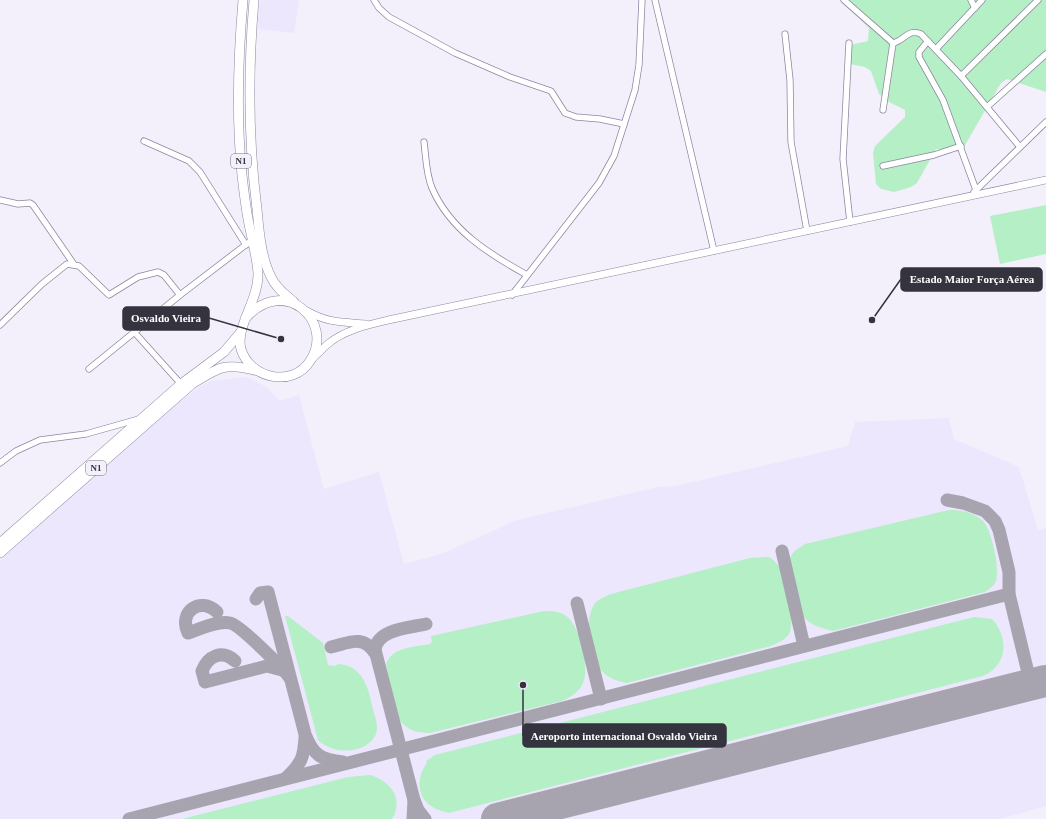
<svg xmlns="http://www.w3.org/2000/svg" width="1046" height="819" viewBox="0 0 1046 819" font-family="Georgia,serif">
  <rect width="100%" height="100%" fill="#f3f0fc"/>
  <g fill="#ece7fd">
    <path d="M260,0H299L294,33L257,29Z"/>
    <path d="M247,377L267,387L280,401L299,395L324,489L379,472L404,564L444,553L517,520L658,487L675,486L848,446L855,422L949,418L954,439L1019,467L1038,530L1046,528V806L1000,819H0V560L163,414L199,387L210,381Z"/>
  </g>
  <g fill="#b5efc5">
    <path d="M840,0H1046V92L1007,79L1001,83L961,152L936,149L917,183L911,187L894,192L881,189L876,184L873,153L875,146L905,117V110L889,102L879,94L871,71L865,67L850,64V45L868,41L869,28Z"/>
    <path d="M1046,205V254L1000,264L990,216Z"/>
    <path d="M949,510C962,510 973,512 983,521C992,530 1000,570 996,581C994,586 989,589 985,592L833,631C822,628 811,626 803,616C797,610 788,567 790,559C792,551 799,548 805,544Z"/>
    <path d="M769,557C774,560 779,565 782,571C787,582 795,624 789,634C785,640 777,643 771,646L627,683C616,681 607,678 600,669C589,656 583,614 597,601C601,598 606,596 611,594L750,558Z"/>
    <path d="M544,611C551,611 558,611 565,615C580,625 590,667 583,683C579,692 571,697 562,701L430,733C415,733 406,730 397,716L386,665C390,647 415,647 430,644L432,641L431,636Z"/>
    <path d="M285,616H288L323,643L328,665L335,666L338,664C363,665 369,689 373,710C375,717 379,726 376,734C367,755 332,755 318,740Z"/>
    <path d="M974,617L992,619C1009,637 1008,666 983,676L449,813C443,811 436,810 431,806C416,796 417,776 427,763L426,761L435,755Z"/>
    <path d="M371,775C391,782 404,799 392,819H182L348,777Z"/>
  </g>
  <g fill="none" stroke-linecap="round" stroke-linejoin="round">
    <g stroke="#a7a4b0" stroke-width="13">
      <path d="M947,500L963,503L985,511L995,521L999,530L1009,572V594L1031,685"/>
      <path d="M782,551L804,646"/>
      <path d="M256,599L260,593L268,592L305,734C313,755 321,760 343,762"/>
      <path d="M577,603L601,699"/>
      <path d="M217,612C200,596 178,612 188,633C200,629 218,620 230,623C240,625 283,668 289,677"/>
      <path d="M331,647C349,643 363,634 375,653"/>
      <path d="M235,661C222,649 208,656 202,671L205,682L267,666L282,670"/>
      <path d="M286,778C301,764 304,758 305,737"/>
      <path d="M414,800L418,810L425,819"/>
      <path d="M129,819L1009,594"/>
      <path d="M413,819L414,800L375,650C377,629 409,628 426,624"/>
    </g>
    <path stroke="#a7a4b0" stroke-width="32" d="M497,819L1045,681"/>
    <defs>
      <g id="minor">
        <path d="M374,0L379,8L389,17L455,53L510,77L551,91L565,113L576,117L600,119L624,124"/>
        <path d="M655,0L714,251"/>
        <path d="M844,0L893,43C904,41 908,28 921,34L961,76L1020,147"/>
        <path d="M971,0L975,8"/>
        <path d="M785,34L790,80L791,142L807,231"/>
        <path d="M928,41L919,52V57L943,100L976,190"/>
        <path d="M849,43L843,159L850,222"/>
        <path d="M936,49L982,0"/>
        <path d="M961,76L1038,0"/>
        <path d="M987,107L1046,54"/>
        <path d="M883,110L893,43"/>
        <path d="M144,141L189,161L200,172L246,245"/>
        <path d="M424,142C426,157 426,174 432,188C450,230 489,254 527,275"/>
        <path d="M883,166L934,155L961,146"/>
        <path d="M974,192L1046,122"/>
        <path d="M0,200L18,204L30,203L33,205L73,263"/>
        <path d="M512,295L599,183L614,156L635,90L639,65L642,0"/>
        <path d="M0,325L42,284L67,264L79,266L109,295L138,277L158,272L164,275L180,295"/>
        <path d="M135,333L181,384"/>
        <path d="M89,369L180,295L252,240"/>
        <path d="M0,463L16,451L40,440L86,434L139,419"/>
      </g>
      <g id="tertiary">
        <path d="M307,311C328,323 342,322 366,324"/>
        <path d="M311,360C317,355 323,348 329,343C346,329 372,324 393,319L1046,180"/>
      </g>
      <g id="primary">
        <path d="M243,0C238,58 236,117 242,175C244,193 246,211 250,229C253,243 257,259 258,273C259,300 235,327 241,349C250,379 293,388 310,361C336,321 283,274 245,319"/>
        <path d="M254,0C248,70 248,139 257,209C259,231 261,257 271,277C276,288 285,294 294,302"/>
      </g>
      <g id="trunk">
        <path d="M0,543L181,384L224,352L240,333"/>
        <path d="M0,553L192,384C219,367 225,362 258,371"/>
      </g>
    </defs>
    <use href="#minor" stroke="#8c86a1" stroke-width="7"/>
    <use href="#tertiary" stroke="#8c86a1" stroke-width="8"/>
    <use href="#primary" stroke="#8c86a1" stroke-width="10"/>
    <use href="#trunk" stroke="#8c86a1" stroke-width="10"/>
    <use href="#minor" stroke="#fff" stroke-width="5.5"/>
    <use href="#tertiary" stroke="#fff" stroke-width="7"/>
    <use href="#primary" stroke="#fff" stroke-width="9"/>
    <use href="#trunk" stroke="#fff" stroke-width="9"/>
  </g>
  <g text-anchor="middle" dominant-baseline="central" stroke-width="4" stroke-linejoin="round" paint-order="stroke">
    <g fill="#f3f0fc" stroke="#6e6c77" stroke-width="1">
      <rect x="231" y="154" width="20" height="14" rx="3"/>
      <rect x="86" y="461" width="20" height="14" rx="3"/>
    </g>
    <g font-size="9" font-weight="bold" fill="#35333e">
      <text x="241" y="161">N1</text>
      <text x="96" y="468">N1</text>
    </g>
  </g>
  <path fill="none" stroke="#35333e" stroke-width="1.5" d="M872 320L901 279M281 339L209 318M523 685L523 736"/>
  <g fill="#35333e" stroke="#f3f0fc" stroke-width="1.5">
    <circle cx="872" cy="320" r="4"/>
    <circle cx="281" cy="339" r="4"/>
    <circle cx="523" cy="685" r="4"/>
  </g>
  <g fill="#35333e" stroke="#35333e" stroke-width="1.5">
    <rect x="901" y="268" width="141" height="23" rx="4"/>
    <rect x="123" y="307" width="86" height="23" rx="4"/>
    <rect x="523" y="724" width="203" height="23" rx="4"/>
  </g>
  <g font-size="11" text-anchor="middle" font-weight="bold" fill="#fff">
    <text x="972" y="283">Estado Maior Força Aérea</text>
    <text x="166" y="322">Osvaldo Vieira</text>
    <text x="624" y="740">Aeroporto internacional Osvaldo Vieira</text>
  </g>
</svg>
